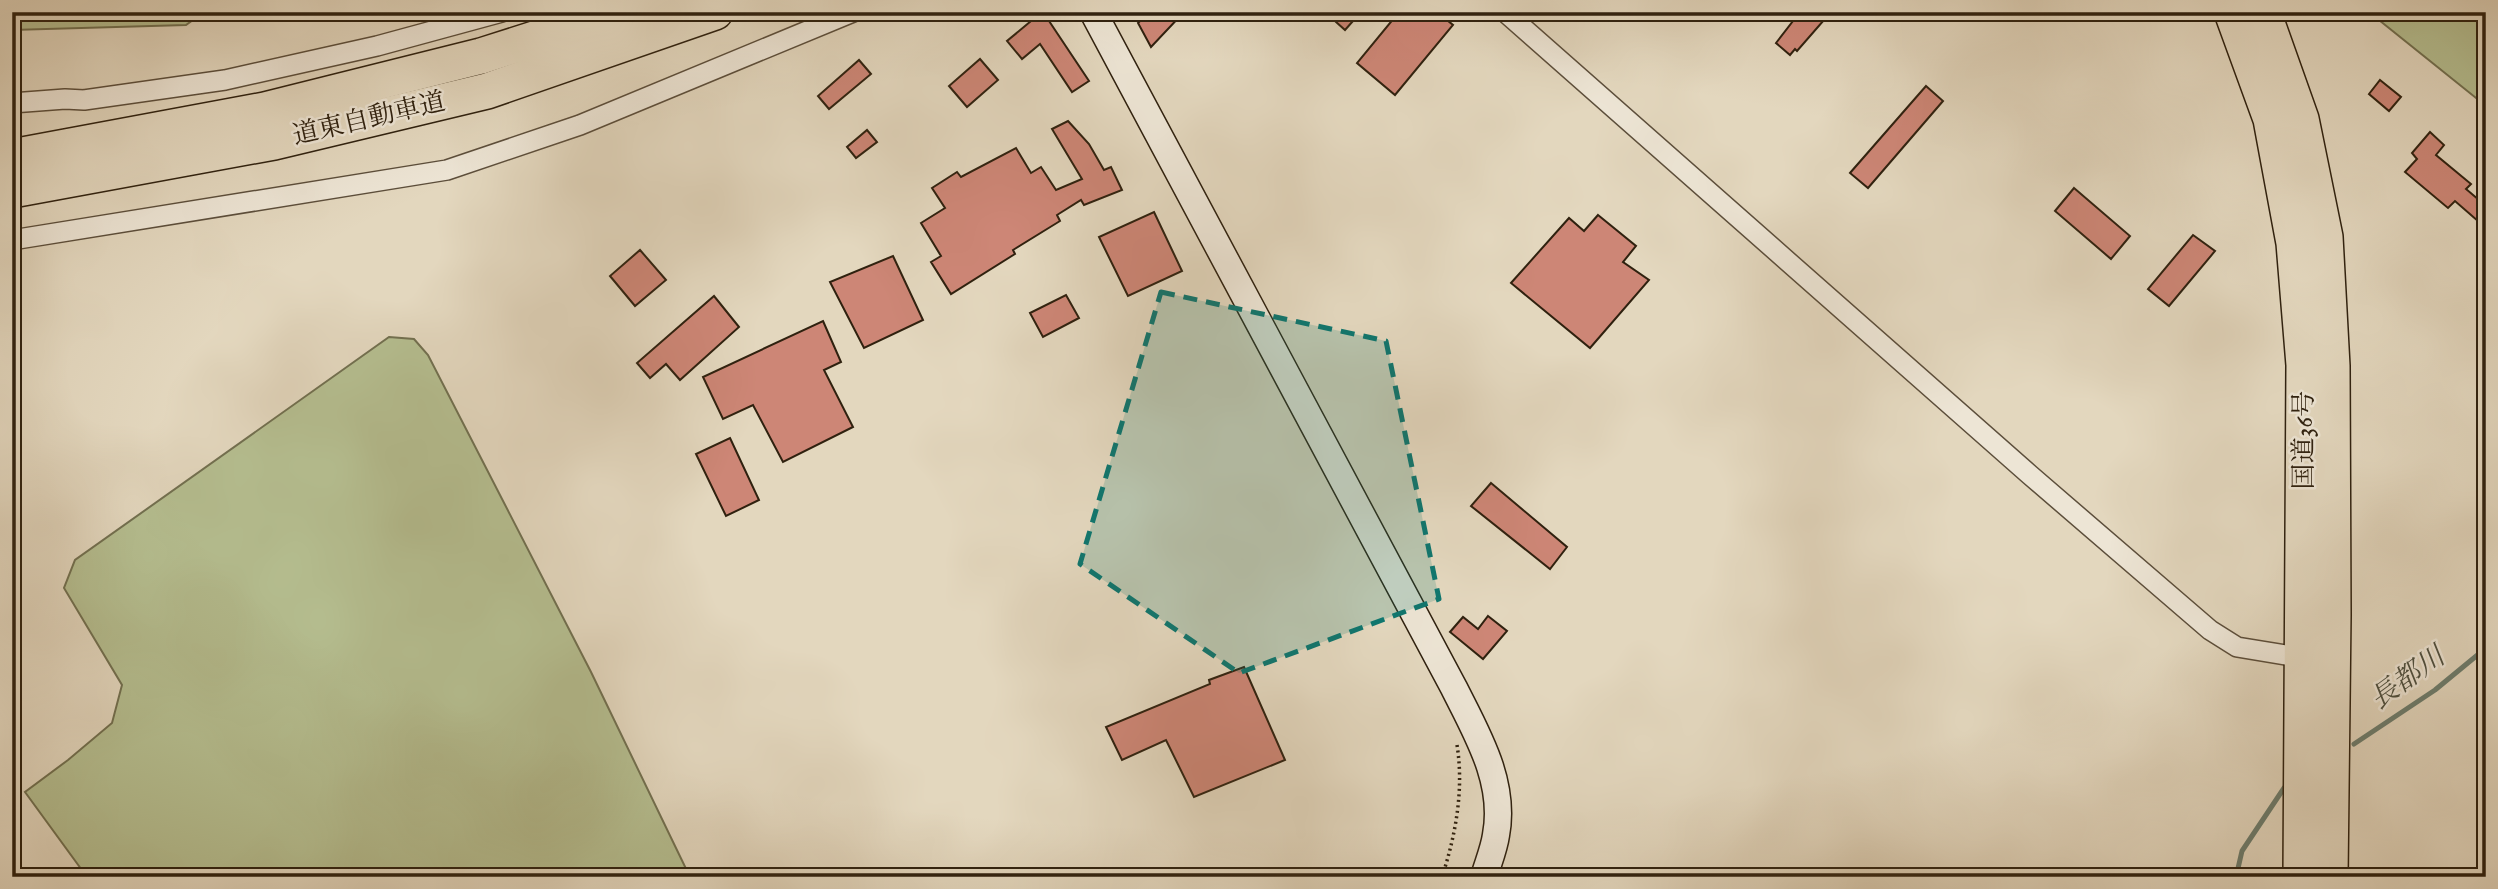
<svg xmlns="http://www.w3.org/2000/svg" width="2498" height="889" viewBox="0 0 2498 889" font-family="'IM FELL English','Noto Serif JP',serif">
  <rect width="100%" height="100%" fill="#e3d7be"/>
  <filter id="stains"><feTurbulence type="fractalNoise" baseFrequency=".00286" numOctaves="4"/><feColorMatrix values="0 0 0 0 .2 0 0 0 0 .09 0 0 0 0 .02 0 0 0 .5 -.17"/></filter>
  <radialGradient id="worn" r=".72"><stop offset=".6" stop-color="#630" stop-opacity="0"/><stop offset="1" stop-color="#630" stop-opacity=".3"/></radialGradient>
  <g fill="#b5be90" stroke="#727050" stroke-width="2">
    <path d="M12,12H204L186,25L12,30Z"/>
    <path d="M2369,12H2486V106Z"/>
    <path d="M389,337L414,339L428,355L591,672L690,877H87L25,792L68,760L112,723L122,685L64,588L75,560Z"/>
  </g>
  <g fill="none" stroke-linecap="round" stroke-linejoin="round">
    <g stroke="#6d7d6e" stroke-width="5">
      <path d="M2354,744L2435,690L2486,648"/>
      <path d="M2236,877L2242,851L2284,788"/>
    </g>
  </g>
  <g fill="#cd8676" stroke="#2f210f" stroke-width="2">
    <path d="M1026,12H1043L1089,81L1072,92L1040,44L1022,59L1007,41L1031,21Z"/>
    <path d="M1149,12H1184L1151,47L1138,23Z"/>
    <path d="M1325,12H1361L1345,30Z"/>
    <path d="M1399,12H1437L1453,25L1395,95L1357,63Z"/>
    <path d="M1800,12H1831L1797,51L1795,49L1790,55L1776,43Z"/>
    <path d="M980,59L998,80L967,107L949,86Z"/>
    <path d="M859,60L871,74L829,109L818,96Z"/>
    <path d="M2380,80L2401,97L2389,111L2369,94Z"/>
    <path d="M1926,86L1943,101L1868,188L1850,173Z"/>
    <path d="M1068,121L1089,144L1104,170L1111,167L1122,190L1084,205L1081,200L1057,215L1060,221L1013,250L1015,254L951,294L931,262L941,256L921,223L945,208L932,188L957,172L961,177L1016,148L1031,173L1041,167L1056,190L1082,179L1052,129Z"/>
    <path d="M867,130L877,142L856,158L847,147Z"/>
    <path d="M2430,132L2444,145L2436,155L2471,184L2466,189L2486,206V228L2455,201L2448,208L2405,172L2417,159L2412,153Z"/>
    <path d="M2074,188L2130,236L2111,259L2055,211Z"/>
    <path d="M1154,212L1182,271L1128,296L1099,237Z"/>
    <path d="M1598,215L1636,246L1623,262L1649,280L1590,348L1511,283L1569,218L1584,231Z"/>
    <path d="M2193,235L2215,251L2169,306L2148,289Z"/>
    <path d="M640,250L666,280L635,306L610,276Z"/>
    <path d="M893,256L923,320L864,348L830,282Z"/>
    <path d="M1066,295L1079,318L1043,337L1030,313Z"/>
    <path d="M714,296L739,327L680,380L666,364L650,378L637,363Z"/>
    <path d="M823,321L841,362L824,370L853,427L783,462L753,405L723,419L703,377Z"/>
    <path d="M730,438L759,500L726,516L696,454Z"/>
    <path d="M1491,483L1567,547L1550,569L1471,506Z"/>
    <path d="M1488,616L1507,631L1483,659L1450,632L1463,617L1478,629Z"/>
    <path d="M1244,667L1285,760L1194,797L1166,740L1122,760L1106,727L1210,684L1209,680Z"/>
  </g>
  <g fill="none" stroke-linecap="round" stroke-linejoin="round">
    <defs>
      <g id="street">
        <path d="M1505,12L2030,475L2210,630L2237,647L2304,658"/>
        <path d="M12,103L65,99L84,100L225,80L377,46L502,12"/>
        <path d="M12,240L447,170L580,125L853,12"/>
      </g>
      <path id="secondary" d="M1093,12L1454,688C1477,734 1506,782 1496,835C1494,849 1488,863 1484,877"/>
      <g id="highway">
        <path d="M2232,12L2271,119L2294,243L2304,365L2301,877"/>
        <path d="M2263,12L2301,119L2325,237L2332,366L2333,615L2330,877"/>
        <path d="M12,157L265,110L481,56L619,12"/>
        <path d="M12,190L274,142L487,91L715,12"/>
      </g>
    </defs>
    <use href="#street" stroke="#5c4e3b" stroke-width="22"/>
    <use href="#secondary" stroke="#2f210f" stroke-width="29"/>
    <use href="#highway" stroke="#2f210f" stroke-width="38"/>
    <path stroke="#2f210f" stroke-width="3.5" stroke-dasharray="2 3.5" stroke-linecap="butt" d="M1442,877C1456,834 1464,789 1457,745"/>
    <use href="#street" stroke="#ede5d5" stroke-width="19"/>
    <use href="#secondary" stroke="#ede5d5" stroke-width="26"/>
    <use href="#highway" stroke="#e3d7be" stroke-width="35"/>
  </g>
  <path fill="#0f766e" fill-opacity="0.2" stroke="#0f766e" stroke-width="5" stroke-dasharray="14 9" stroke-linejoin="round" d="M1161,292L1386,341L1439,599L1239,673L1080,564Z"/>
  <g text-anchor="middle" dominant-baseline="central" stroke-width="5" stroke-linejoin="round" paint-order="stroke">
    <g font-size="26" fill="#2f210f" stroke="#ede5d5">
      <text transform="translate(369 119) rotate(-13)">道東自動車道</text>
      <text transform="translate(2304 440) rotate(-90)">国道36号</text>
    </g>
    <g font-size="28" font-style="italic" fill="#4e4f3f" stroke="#ede5d5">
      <text transform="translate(2408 679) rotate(-36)">長都川</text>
    </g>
  </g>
  <rect width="2498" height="889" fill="none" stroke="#e3d7be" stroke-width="42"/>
  <rect x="14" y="14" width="2470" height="861" fill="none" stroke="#2f210f" stroke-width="3.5"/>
  <rect x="21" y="21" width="2456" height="847" fill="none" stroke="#2f210f" stroke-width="2"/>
  <rect width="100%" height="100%" filter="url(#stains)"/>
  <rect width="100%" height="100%" fill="url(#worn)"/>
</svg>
